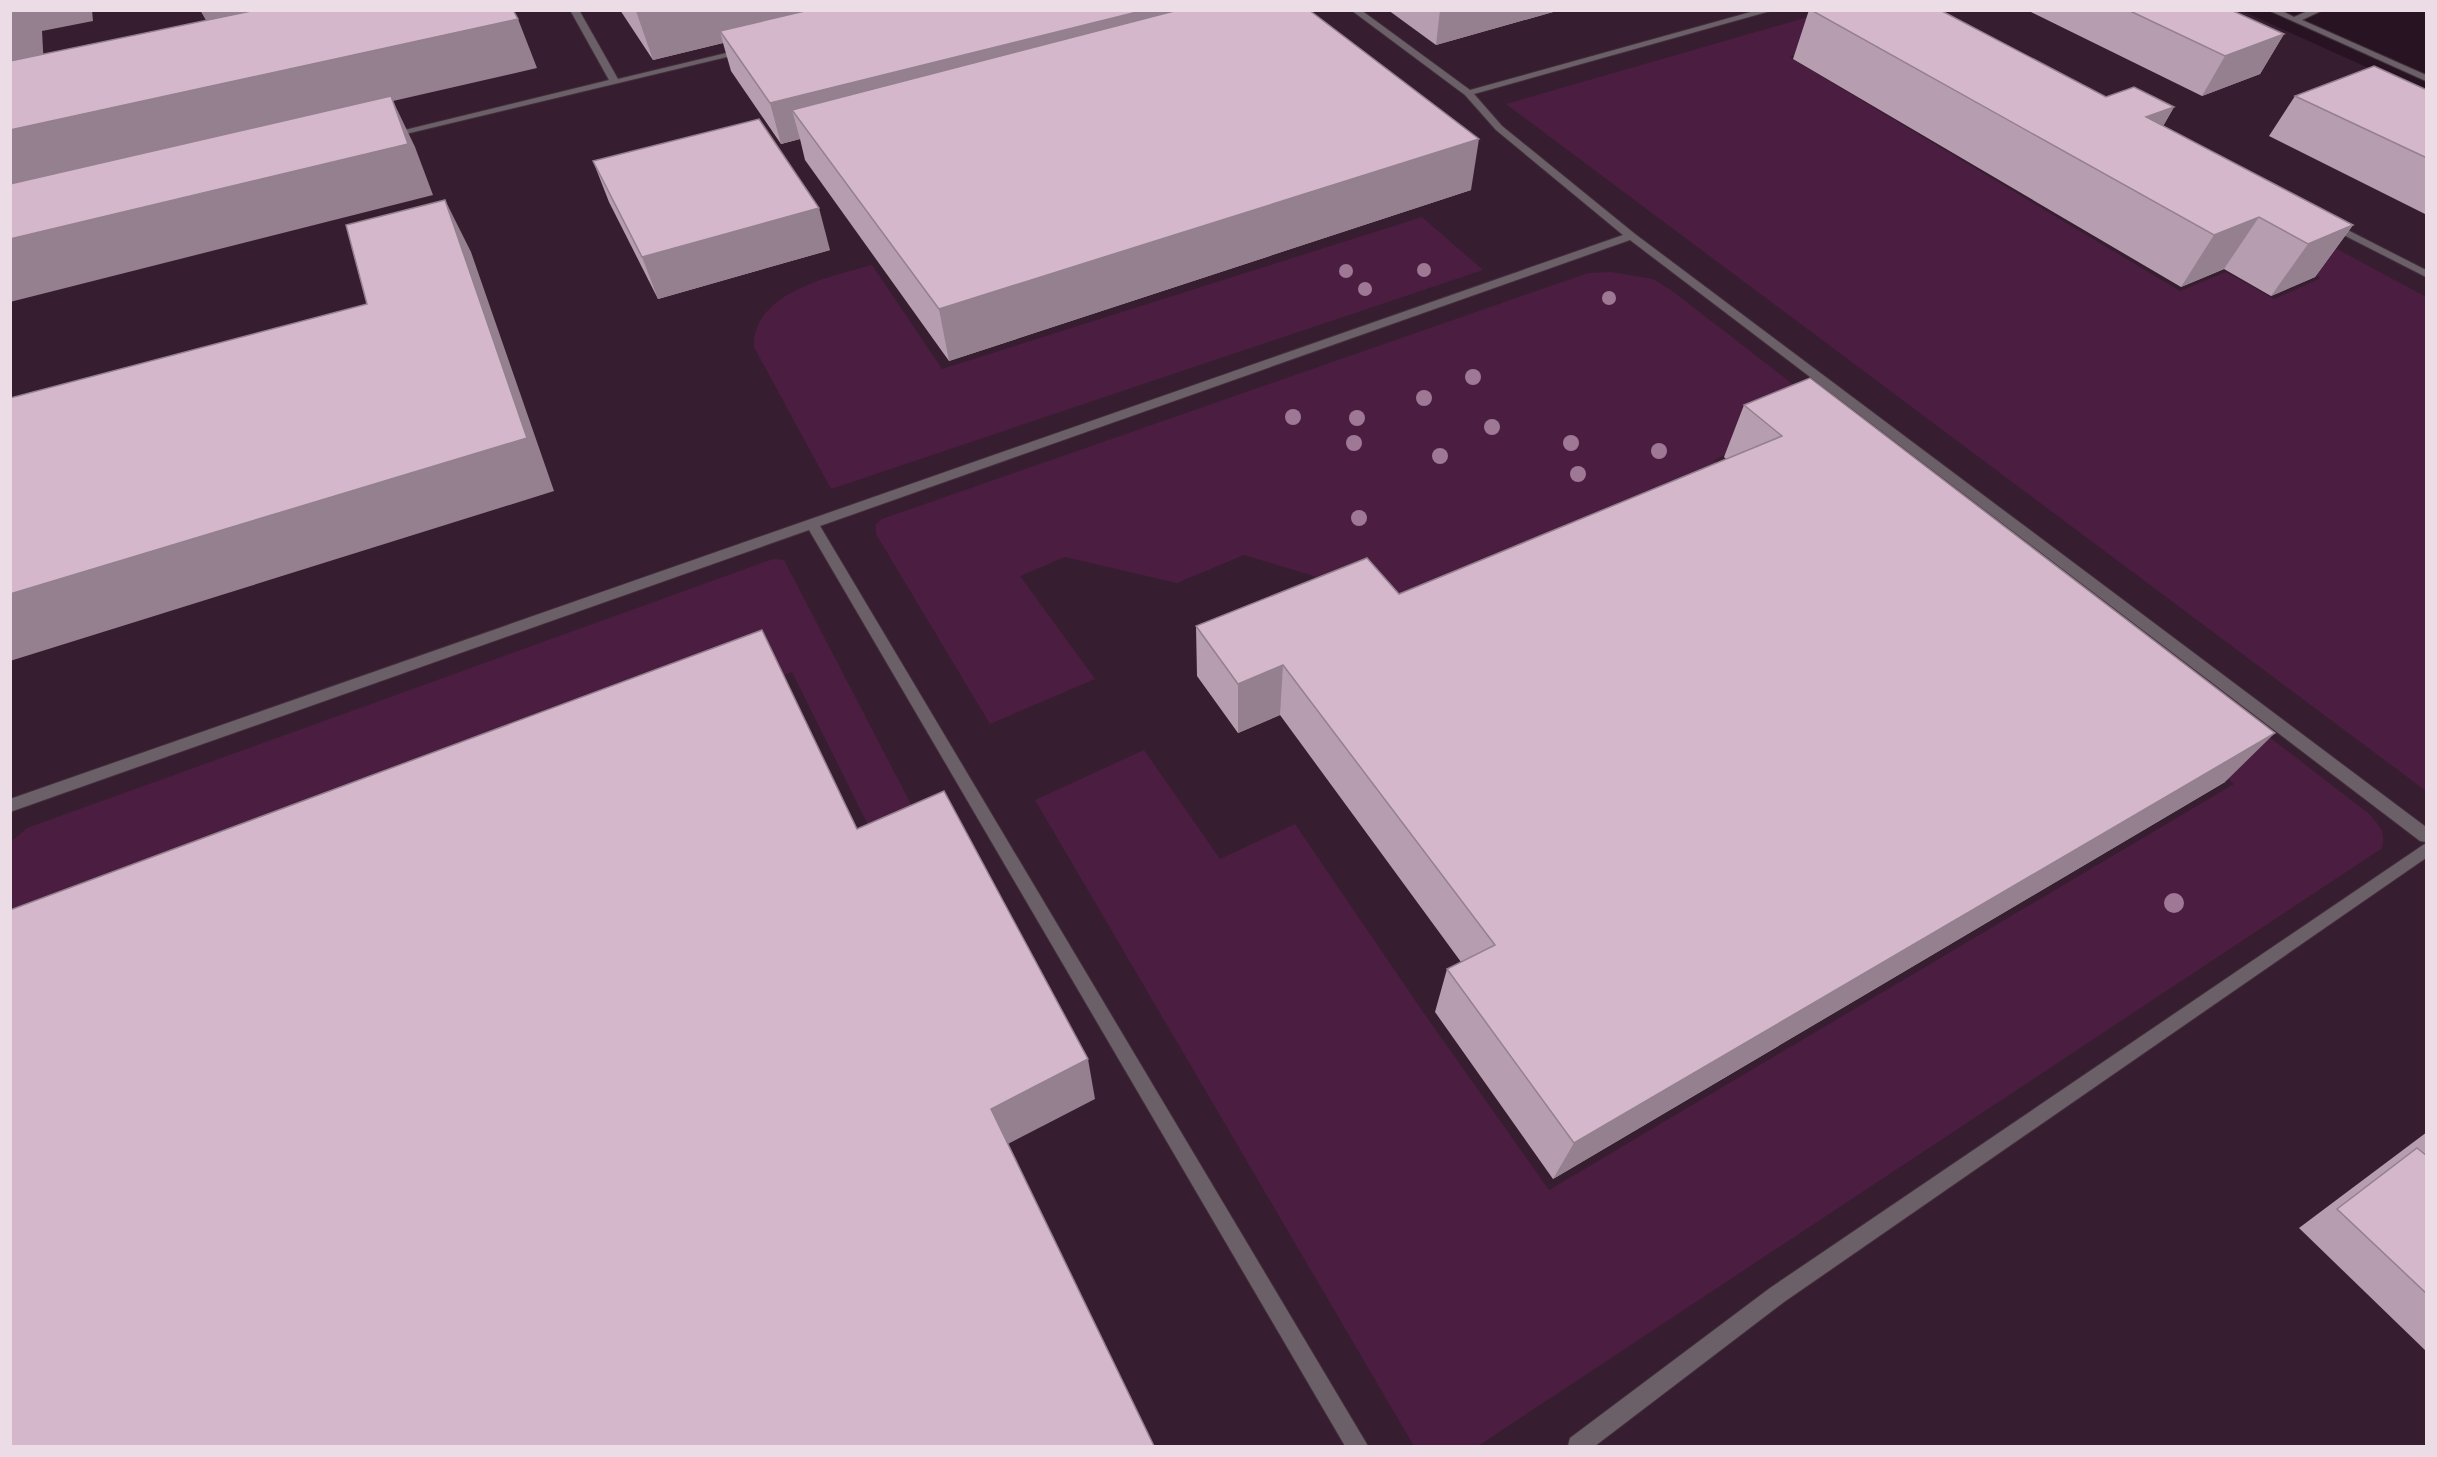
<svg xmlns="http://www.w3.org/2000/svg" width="2437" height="1457" viewBox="0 0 2437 1457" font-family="'Fira Sans Condensed',sans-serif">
  <rect width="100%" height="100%" fill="#281323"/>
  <path fill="#371d30" d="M2240,10L2426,94V1446H11L10,11Z"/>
  <g fill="#4b1e41">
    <path d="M1829,11L1872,32L1789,57L2180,291L2226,272L2274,299L2321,278L1981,89L2018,77L2426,297V791L1506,104Z"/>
    <path d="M1422,217L1483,270L831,489L754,347C751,293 832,276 872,265L942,369Z"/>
    <path d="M1611,272L1653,279L1671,290L1817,403L1808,418L1714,460L1746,487L1394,640L1347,586L1244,555L1177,583L1065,557L1020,576L1095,679L990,724L876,534V524L882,519L1588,273Z"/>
    <path d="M773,559L784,560L914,810L876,841L792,672L11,977V842L27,828Z"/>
    <path d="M2242,716L2368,813C2378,824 2388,833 2381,849L1478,1446H1414L1035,800L1144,750L1220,859L1295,824L1423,1012L1549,1190L2234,784L2188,745Z"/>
  </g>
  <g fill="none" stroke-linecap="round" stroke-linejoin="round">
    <defs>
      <g id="minor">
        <path d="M570,10H579L618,79L747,48L752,51L389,138L384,135L609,80Z"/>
        <path d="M1351,10H1361L1470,90L1758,10H1774L1474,94L1502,126L1635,234L2426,827V842L2420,841L1630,240L820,526L1368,1446H1345L809,530L10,812V799L1623,235L1496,130L1465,95Z"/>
        <path d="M2268,10H2280L2294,17L2310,10H2323L2302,20L2426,75V81Z"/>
        <path d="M2328,220L2426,270V277L2324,225V221Z"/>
        <path d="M2426,843V858L1784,1302L1595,1446H1568L1570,1438L1770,1288Z"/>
      </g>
    </defs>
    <use href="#minor" stroke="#432f3e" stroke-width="2"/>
    <use href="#minor" fill="#6c6068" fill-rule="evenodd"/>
  </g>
  <g fill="#9e7894">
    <circle cx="1424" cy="270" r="7"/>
    <circle cx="1346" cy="271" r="7"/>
    <circle cx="1365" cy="289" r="7"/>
    <circle cx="1609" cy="298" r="7"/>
    <circle cx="1473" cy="377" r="8"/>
    <circle cx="1424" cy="398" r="8"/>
    <circle cx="1293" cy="417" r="8"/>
    <circle cx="1357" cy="418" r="8"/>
    <circle cx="1492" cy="427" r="8"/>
    <circle cx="1354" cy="443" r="8"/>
    <circle cx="1571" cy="443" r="8"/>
    <circle cx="1659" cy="451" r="8"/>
    <circle cx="1440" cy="456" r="8"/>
    <circle cx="1578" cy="474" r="8"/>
    <circle cx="1359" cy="518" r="8"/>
    <circle cx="2174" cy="903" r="10"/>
  </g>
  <g fill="#b69daf">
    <path d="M620,10H1309L1471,190L949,361L805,160L800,139L781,144L731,71L723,43L653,60Z"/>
    <path d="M1388,10H1560L1436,45Z"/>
    <path d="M1809,10H1940L2106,97L2174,107L2163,126L2353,225L2315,277L2271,296L2224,269L2181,287L1793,59Z"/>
    <path d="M2027,10H2231L2284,34L2260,74L2202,96Z"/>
    <path d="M2427,90V215L2269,136L2295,96Z"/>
    <path d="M593,161L830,250L658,299L609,202Z"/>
    <path d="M1744,405L2225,782L1553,1179L1435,1012L1447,969L1461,962L1280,715L1238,733L1197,676L1196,626L1399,594L1726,459L1724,457Z"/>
    <path d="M2427,1132V1352L2299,1228Z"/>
  </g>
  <g fill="#94808e">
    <path d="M10,10H92L93,21L42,31L44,68L10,75Z"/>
    <path d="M200,10H264L207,22Z"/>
    <path d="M638,10H859L720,31L723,43L653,60L636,11Z"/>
    <path d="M1145,10H1266L792,110L800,139L781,144L770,103Z"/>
    <path d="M1440,10H1560L1436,45Z"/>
    <path d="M518,19L537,68L393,101L415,147L433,195L10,302V130Z"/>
    <path d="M2284,34L2260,74L2202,96L2225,56Z"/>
    <path d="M2174,107L2145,158L2146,117Z"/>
    <path d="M1479,139L1471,190L949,361L939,309Z"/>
    <path d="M445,200L471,252L554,491L10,661V594L527,438Z"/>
    <path d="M819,208L830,250L658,299L642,257Z"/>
    <path d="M2259,217L2224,269L2181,287L2214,235Z"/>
    <path d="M2353,225L2315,277L2271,296L2308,244Z"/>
    <path d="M1283,665L1280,715L1238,733V684Z"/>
    <path d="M2275,733L2225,782L1553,1179L1574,1143Z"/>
    <path d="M1088,1059L1095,1099L1004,1146L991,1109Z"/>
  </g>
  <g fill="#d4b7cb" stroke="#94808e" stroke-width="1.5">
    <path d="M256,10H513L518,19L10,130V61Z"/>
    <path d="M809,10H1145L770,103L720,31Z"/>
    <path d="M1178,10H1309L1479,139L939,309L792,110Z"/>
    <path d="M1811,10H1940L2106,97L2134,87L2174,107L2146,117L2353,225L2308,244L2259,217L2214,235Z"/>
    <path d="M2128,10H2231L2284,34L2225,56Z"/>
    <path d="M2374,66L2427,90V158L2295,96Z"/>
    <path d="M391,96L408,144L10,239V184Z"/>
    <path d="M759,119L819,208L642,257L593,161Z"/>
    <path d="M445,200L527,438L10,594V398L367,304L346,225Z"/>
    <path d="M1810,378L2275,733L1574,1143L1447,969L1495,945L1283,665L1238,684L1196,626L1367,558L1399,594L1782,436L1744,405Z"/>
    <path d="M762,630L857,829L944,791L1088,1059L991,1109L1154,1446H10V910Z"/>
    <path d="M2417,1148L2427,1156V1294L2337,1209Z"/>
  </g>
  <rect width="2437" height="1457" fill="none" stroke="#ebdce6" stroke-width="24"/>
</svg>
